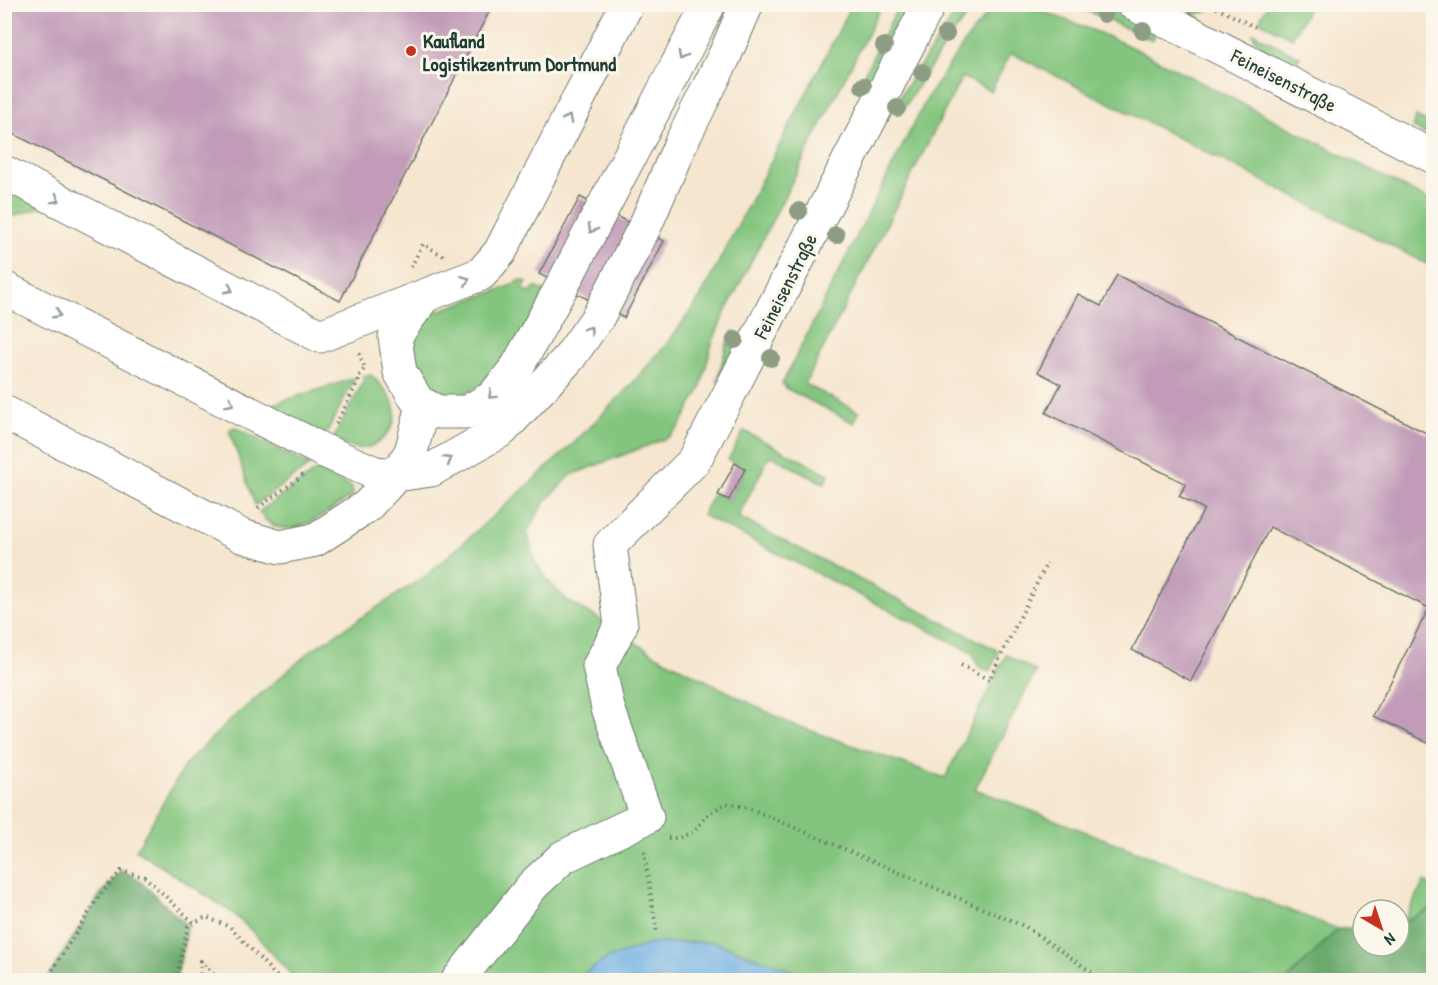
<svg xmlns="http://www.w3.org/2000/svg" width="1438" height="985" viewBox="0 0 1438 985" font-family="'Patrick Hand',sans-serif">
  <rect width="100%" height="100%" fill="#fbf7ec"/>
  <filter id="ink" filterUnits="userSpaceOnUse"><feTurbulence type="fractalNoise" baseFrequency=".0167" numOctaves="2"/><feDisplacementMap in="SourceGraphic" scale="12" xChannelSelector="R" yChannelSelector="G"/><feConvolveMatrix kernelMatrix="1 2 1 2 8 2 1 2 1" color-interpolation-filters="sRGB"/></filter>
  <filter id="wash" filterUnits="userSpaceOnUse"><feTurbulence type="fractalNoise" baseFrequency=".008" numOctaves="4" result="noise"/><feDisplacementMap in="SourceGraphic" scale="24" xChannelSelector="R" yChannelSelector="G"/><feGaussianBlur stdDeviation="1.35" result="paint"/><feColorMatrix in="noise" values="0 0 0 0 0 0 0 0 0 0 0 0 0 0 0 0 0 1.4 0 .05"/><feComposite in="paint" operator="in"/></filter>
  <g filter="url(#wash)">
    <rect width="100%" height="100%" fill="#f6e6cf"/>
    <g fill="#83c57e" stroke="#518159" stroke-width="1.5">
      <path d="M1007,4C1028,4 1046,13 1066,20C1094,30 1121,42 1148,55L1433,202V267L1011,53L991,91L962,77L805,384L859,412L854,423L785,388L786,386L782,384L909,133L929,95L967,39L987,14L1000,5Z"/>
      <path d="M1268,4H1310V5L1292,38L1259,21Z"/>
      <path d="M852,5H882L725,313L712,343L700,390L679,427L667,438L571,475L544,503L527,532L535,563L551,584L568,601L596,617L619,633L656,655L789,723L945,778L1006,655L1036,671L975,789L1338,929L1287,980H817L714,942L608,958L575,980H296L253,932L230,911L136,850L185,765L227,723L313,649L427,575L517,495L575,442L631,385L670,340L700,298Z"/>
      <path d="M899,5H908L903,19L865,93L857,88Z"/>
      <path d="M961,5H975C949,38 925,73 903,110L894,105Z"/>
      <path d="M1069,5H1097L1156,31L1152,40L1092,13Z"/>
      <path d="M1174,5H1195L1207,11L1195,15Z"/>
      <path d="M1253,33L1300,57L1294,66L1256,46Z"/>
      <path d="M1416,117L1433,126V138L1412,127Z"/>
      <path d="M5,183L47,205L5,219Z"/>
      <path d="M521,280L527,282L523,290L531,293L535,287L546,292L510,361L482,385L465,393L446,394L432,390L421,381L410,355L414,329L422,320L432,313L510,286Z"/>
      <path d="M733,331L742,336L717,383L727,343Z"/>
      <path d="M370,374C381,385 394,396 395,412C396,419 393,425 390,430C374,453 355,452 333,439L364,380L362,376Z"/>
      <path d="M355,378L325,436L275,409L273,404Z"/>
      <path d="M234,427L310,465L255,505L229,430Z"/>
      <path d="M744,431L829,474L825,483L817,480L770,455L738,517L999,651L989,672L978,666L972,652L702,515L714,493L729,500L745,469L728,460Z"/>
      <path d="M317,470L352,487L353,495C331,509 305,534 277,527C269,525 264,518 259,512Z"/>
      <path d="M1424,882L1433,887V909L1403,922Z"/>
    </g>
    <g fill="#6aaa6d" stroke="#447450" stroke-width="1.5">
      <path d="M121,871L134,876L188,926L176,980H46L100,895Z"/>
      <path d="M1433,908V980H1287L1338,929L1363,927V946H1399V923L1403,922Z"/>
    </g>
    <path fill="#6fb0e3" stroke="#47768c" stroke-width="1.5" d="M714,942L817,980H575L608,958L654,943Z"/>
    <g id="blocks">
      <g fill="#c19bb8">
        <path d="M4,4H493L340,301L4,129Z"/>
        <path d="M580,197L664,241L624,318L539,274Z"/>
        <path d="M1117,275L1434,437V746L1373,716L1429,608L1270,527L1191,681L1132,650L1204,509L1179,496L1186,484L1046,413L1061,384L1038,372L1078,294L1101,306Z"/>
        <path d="M735,463L745,469L729,500L718,495Z"/>
      </g>
    </g>
  </g>
  <g filter="url(#ink)">
    <use href="#blocks" fill-opacity="0" stroke="#6a786a" stroke-width="1.5"/>
    <g fill="none" stroke-linecap="round" stroke-linejoin="round">
      <defs>
        <g id="minor">
          <path d="M1134,4L1434,157"/>
          <path d="M4,172L320,336L481,274L500,252L627,4"/>
          <path d="M4,288L322,450L375,473L396,475L431,470L502,430L569,358L598,317L646,224L680,145L724,57L747,4"/>
          <path d="M424,296L395,337L400,372L418,402L438,412H467L492,398L517,367L562,286L709,4"/>
          <path d="M4,412L242,536L280,547L315,540L367,506L396,475L411,452L423,405"/>
          <path d="M458,980L533,885L563,857L647,817L608,708L599,666L621,625L610,545L694,461L727,398L929,4"/>
        </g>
      </defs>
      <use href="#minor" stroke="#6a786a" stroke-width="35"/>
      <g stroke="#6a786a" stroke-width="4" stroke-dasharray="1.5 4.5" stroke-linecap="butt">
        <path d="M1211,5L1255,27"/>
        <path d="M411,267L423,244L444,256"/>
        <path d="M336,424L359,380V376L365,368L359,353"/>
        <path d="M258,508L303,475"/>
        <path d="M961,665L989,680L1047,563"/>
        <path d="M668,838H678L695,831L708,814L726,803L749,808L1026,927L1103,980"/>
        <path d="M644,852L657,934"/>
        <path d="M46,980L100,895L121,871L145,877L194,923"/>
        <path d="M176,980L188,926L206,917L230,927L280,980"/>
        <path d="M200,980L201,961L219,980"/>
      </g>
      <use href="#minor" stroke="#fff" stroke-width="33"/>
    </g>
    <g fill="#8e9c84">
      <circle cx="1104" cy="14" r="9"/>
      <circle cx="1143" cy="31" r="9"/>
      <circle cx="946" cy="34" r="9"/>
      <circle cx="884" cy="46" r="9"/>
      <circle cx="922" cy="72" r="9"/>
      <circle cx="863" cy="86" r="9"/>
      <circle cx="897" cy="108" r="9"/>
      <circle cx="799" cy="211" r="9"/>
      <circle cx="836" cy="235" r="9"/>
      <circle cx="735" cy="340" r="9"/>
      <circle cx="771" cy="358" r="9"/>
    </g>
    <defs><path id="oneway-chevron" d="M-2-3.5L2.5 0L-2 3.5" fill="none" stroke-width="1.6" stroke-linecap="round" stroke-linejoin="round" transform="scale(1.5)"/></defs>
    <g stroke="#8f9e9a">
      <use href="#oneway-chevron" transform="translate(682 56) rotate(118)"/>
      <use href="#oneway-chevron" transform="translate(568 119) rotate(-63)"/>
      <use href="#oneway-chevron" transform="translate(56 199) rotate(27)"/>
      <use href="#oneway-chevron" transform="translate(592 229) rotate(118)"/>
      <use href="#oneway-chevron" transform="translate(466 280) rotate(-21)"/>
      <use href="#oneway-chevron" transform="translate(229 289) rotate(27)"/>
      <use href="#oneway-chevron" transform="translate(57 314) rotate(27)"/>
      <use href="#oneway-chevron" transform="translate(589 330) rotate(-55)"/>
      <use href="#oneway-chevron" transform="translate(492 395) rotate(138)"/>
      <use href="#oneway-chevron" transform="translate(230 403) rotate(27)"/>
      <use href="#oneway-chevron" transform="translate(448 460) rotate(-30)"/>
    </g>
  </g>
  <circle fill="#c8321e" stroke="#fbf7ec" stroke-width="2" cx="411" cy="51" r="6"/>
  <g text-anchor="middle" dominant-baseline="central" stroke-width="6" stroke-linejoin="round" paint-order="stroke">
    <g font-size="20" font-weight="bold" fill="#1f3d34" stroke="#fbf7ec" text-anchor="start">
      <text x="423" y="40">Kaufland<tspan x="423" dy="23">Logistikzentrum Dortmund</tspan></text>
    </g>
    <g font-size="20" fill="#1f3d34" stroke="#fbf7ec">
      <text transform="translate(1284 80) rotate(27)">Feineisenstraße</text>
      <text transform="translate(785 286) rotate(-63)">Feineisenstraße</text>
    </g>
  </g>
  <rect width="1438" height="985" fill="none" stroke="#fbf7ec" stroke-width="24"/>
  <g transform="translate(1381 928) rotate(141)"><circle r="28" fill="#fbf7ec" stroke="#a3ada2" stroke-width="1.5"/>
  <path d="M0-4.5L10 22L0 15L-10 22Z" fill="#c8321e"/>
  <text y="-9" font-size="16" font-weight="bold" text-anchor="middle" fill="#1f3d34">N</text>
  </g>
</svg>
